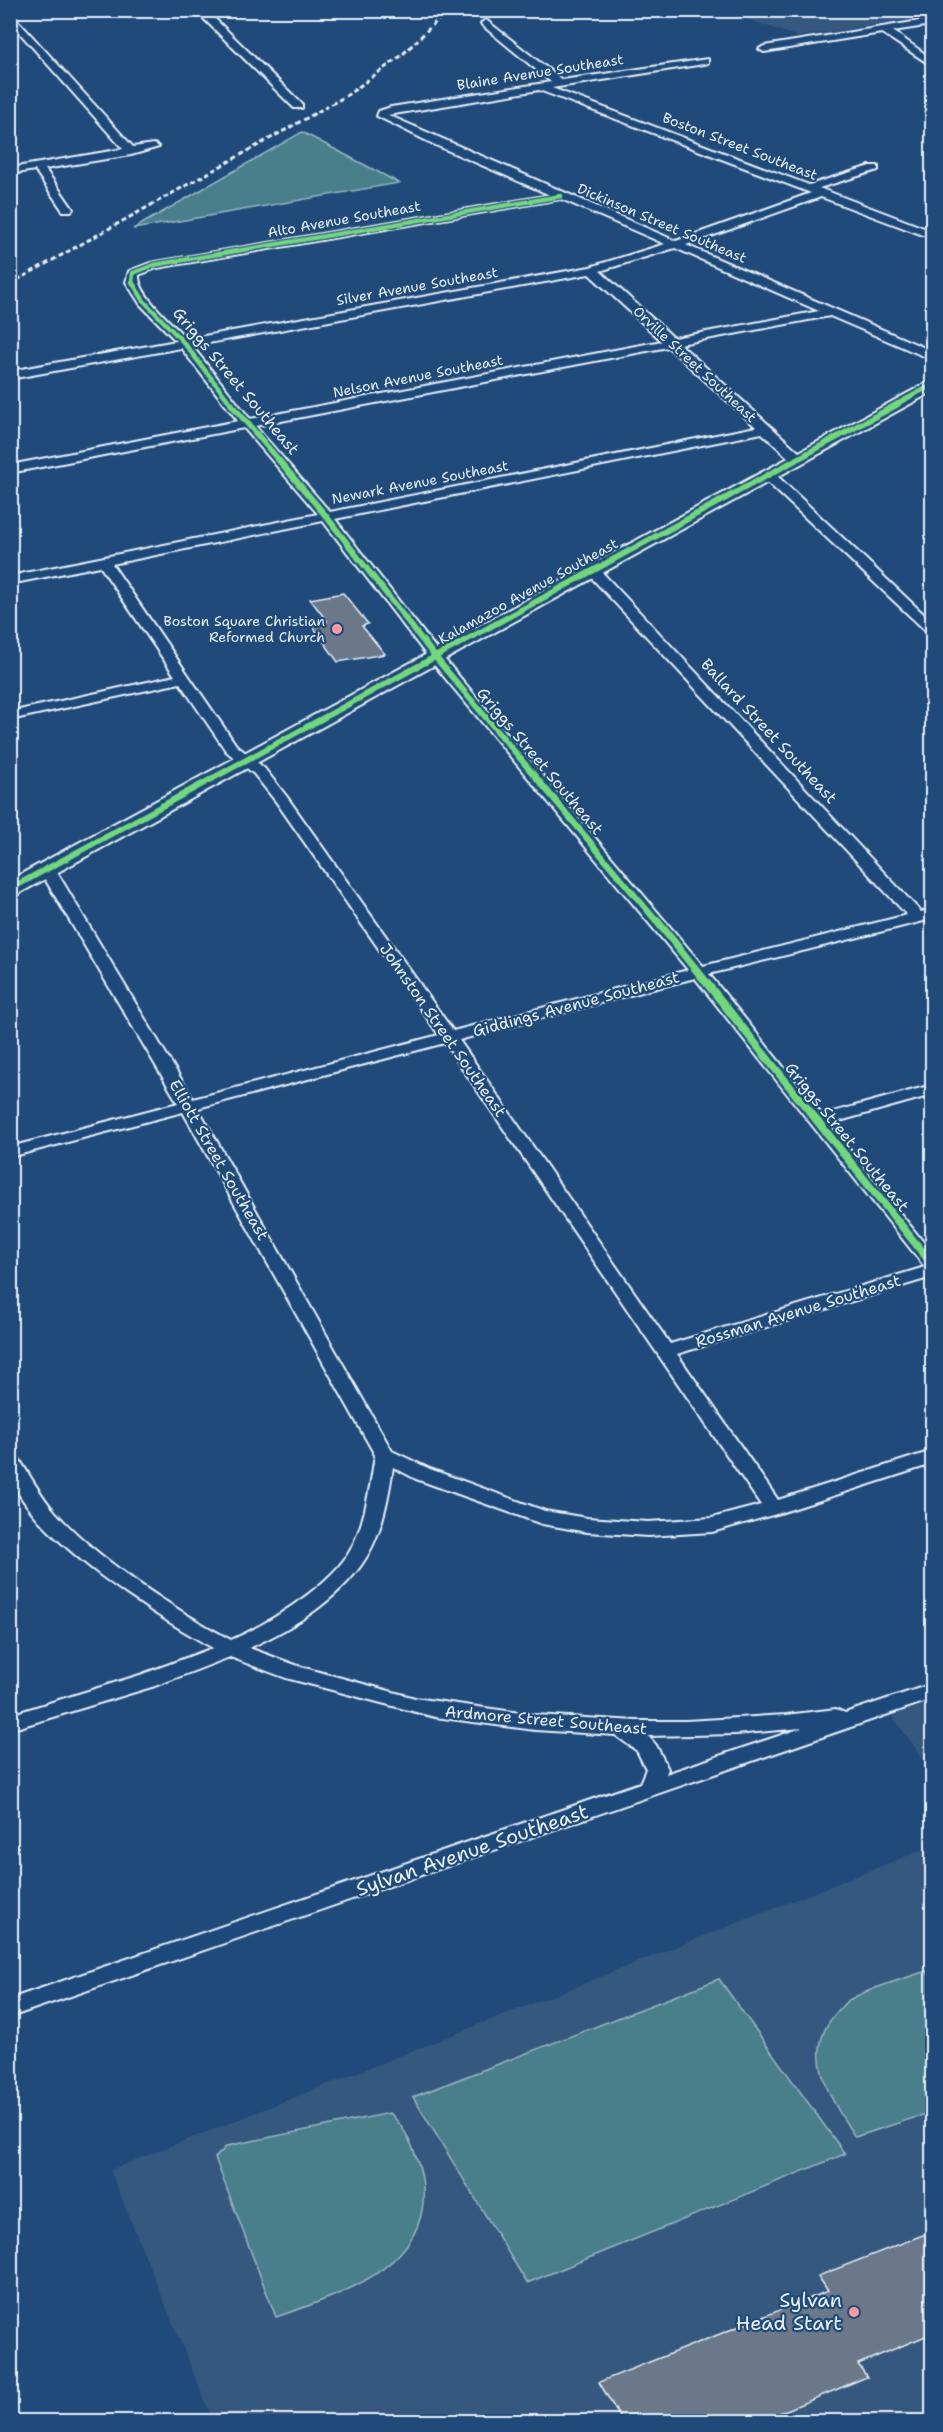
<svg xmlns="http://www.w3.org/2000/svg" width="943" height="2432" viewBox="0 0 943 2432" font-family="'Shantell Sans',sans-serif">
  <rect width="100%" height="100%" fill="#1f4a7a"/>
  <filter id="ink" filterUnits="userSpaceOnUse"><feTurbulence type="fractalNoise" baseFrequency=".0167" numOctaves="2"/><feDisplacementMap in="SourceGraphic" scale="12" xChannelSelector="R" yChannelSelector="G"/><feConvolveMatrix kernelMatrix="1 2 1 2 8 2 1 2 1" color-interpolation-filters="sRGB"/></filter>
  <g filter="url(#ink)">
    <g fill="#36587e">
      <path d="M932,10V16L798,37L725,11Z"/>
      <path d="M932,1702V1770L892,1716Z"/>
      <path d="M932,1846V2421H213L110,2170Z"/>
    </g>
    <g fill="#4a7e8b" stroke="#99b8c2" stroke-width="1.5">
      <path d="M302,132L399,183L133,229Z"/>
      <path d="M926,1971L932,1980V2112L855,2137C831,2100 800,2053 836,2013C840,2009 844,2003 849,2000C871,1987 901,1980 926,1971Z"/>
      <path d="M719,1979L845,2154L527,2283L413,2097Z"/>
      <path d="M390,2113C406,2128 414,2148 420,2169C443,2262 344,2294 276,2317L215,2158L227,2146Z"/>
    </g>
    <g fill="#6a7889" stroke="#e8f1f8" stroke-width="1.5">
      <path d="M343,593L368,624L362,626L385,654L338,662L311,624L327,621L310,599Z"/>
      <path d="M933,2231V2333L858,2364L867,2377L760,2421H622L599,2382L828,2291L818,2276Z"/>
    </g>
    <g fill="none" stroke-linecap="round" stroke-linejoin="round">
      <defs>
        <g id="minor">
          <path d="M195,10H206L302,104V108H294Z"/>
          <path d="M10,12L133,147L154,144L159,147L131,155L45,169L73,209L71,211H63L35,170L10,174V168L123,149L10,22Z"/>
          <path d="M932,19V25L893,31L932,59V66L882,33L764,52L759,49L764,46Z"/>
          <path d="M486,20L562,80L708,59V63L704,64L552,88L809,185L870,166H878V170L819,188L932,231V238L928,237L821,197L686,245L932,351V359L928,358L830,316L680,344L802,455L803,458L802,461H792L762,433L335,519L441,655L703,966L907,915L588,574L586,571L588,568H598L921,912L932,909V919L924,921L709,974L822,1115L932,1085V1095L829,1124L932,1253V1277L677,1354L778,1500L932,1451V1464L780,1513L712,1532L648,1536L587,1532L542,1524L416,1479L393,1467C389,1494 384,1522 372,1547C349,1594 295,1627 249,1648L301,1667L415,1698L535,1715L636,1721H686L786,1715L836,1709L845,1713L932,1684V1699L10,2017V1999L640,1783L646,1769L637,1751L615,1735L535,1730L435,1717L286,1678L230,1657L155,1686L10,1730V1715L140,1675L213,1648C154,1615 40,1543 12,1481C8,1474 10,1462 10,1454L17,1456C30,1475 40,1495 56,1513C98,1560 175,1610 231,1640C268,1624 332,1585 351,1549C366,1520 370,1486 375,1455L183,1112L10,1157V1147L178,1103L39,869L47,864L55,869L193,1099L439,1035L277,803L254,774L226,751L180,683L10,720V712L175,676L100,566L10,584V576L318,514L244,428L10,473V465L238,421L181,348L10,379V371L176,341L140,304L126,282L129,271L150,263L550,195L433,144L377,116L379,111L391,107L551,82L482,25L481,23ZM539,90L811,193L676,241L388,115ZM561,199L665,244L590,267L187,339C174,325 137,294 139,275L157,268ZM675,248L819,311L674,338L600,271ZM589,274L662,341L250,419L192,346ZM668,347L756,427L330,512L255,426ZM323,521L431,661L688,970L453,1031L287,797L264,768L236,745L112,564ZM695,978L925,1267L670,1344L459,1040ZM445,1043L761,1505L712,1518L648,1522L587,1518L545,1511L430,1469L392,1451L198,1108ZM802,1728L666,1774L668,1769L656,1745L648,1736L736,1734Z"/>
          <path d="M768,471L773,472L932,622V633L927,632L763,478L762,475Z"/>
        </g>
        <path id="secondary" d="M932,380V392L18,894L10,896V880Z"/>
      </defs>
      <use href="#minor" stroke="#e8f1f8" stroke-width="4"/>
      <use href="#secondary" stroke="#e8f1f8" stroke-width="4"/>
      <use href="#minor" fill="#1f4a7a" fill-rule="evenodd"/>
      <use href="#secondary" fill="#1f4a7a" fill-rule="evenodd"/>
      <path stroke="#e8f1f8" stroke-width="3" stroke-dasharray="5 3" stroke-linecap="butt" d="M10,284L346,96L401,56L448,10"/>
      <defs>
        <g id="cycleway-far2">
          <path d="M232,405L184,343L144,301L132,282L133,273L154,265L561,196"/>
          <path d="M895,405L932,385"/>
        </g>
        <g id="cycleway-far1">
          <path d="M231,404L326,516L436,658L658,923"/>
          <path d="M10,889L898,404"/>
        </g>
        <path id="cycleway" d="M657,921L932,1264"/>
      </defs>
      <use href="#cycleway-far2" stroke="#1f4a7a" stroke-width="7"/>
      <use href="#cycleway-far1" stroke="#1f4a7a" stroke-width="9"/>
      <use href="#cycleway" stroke="#1f4a7a" stroke-width="11"/>
      <use href="#cycleway-far2" stroke="#71d979" stroke-width="4.5"/>
      <use href="#cycleway-far1" stroke="#71d979" stroke-width="6"/>
      <use href="#cycleway" stroke="#71d979" stroke-width="8"/>
    </g>
  </g>
  <g fill="#ff9aa2" stroke="#1f4a7a" stroke-width="2">
    <circle cx="337" cy="629" r="6"/>
    <circle cx="854" cy="2312" r="6"/>
  </g>
  <g text-anchor="middle" dominant-baseline="central" stroke-width="4.5" stroke-linejoin="round" paint-order="stroke">
    <g font-size="14" fill="#e8f1f8" stroke="#1f4a7a">
      <text transform="translate(540 72) rotate(-9)">Blaine Avenue Southeast</text>
      <text transform="translate(740 146) rotate(21)">Boston Street Southeast</text>
      <text transform="translate(344 219) rotate(-10)">Alto Avenue Southeast</text>
      <text transform="translate(662 223) rotate(23)">Dickinson Street Southeast</text>
      <text transform="translate(417 286) rotate(-10)">Silver Avenue Southeast</text>
      <text transform="translate(695 364) rotate(43)">Orville Street Southeast</text>
      <text transform="translate(418 376) rotate(-11)">Nelson Avenue Southeast</text>
      <text transform="translate(420 482) rotate(-11)">Newark Avenue Southeast</text>
      <text transform="translate(528 591) rotate(-29)">Kalamazoo Avenue Southeast</text>
    </g>
    <g font-size="14" fill="#e8f1f8" stroke="#1f4a7a" text-anchor="end">
      <text x="325" y="621">Boston Square Christian<tspan x="325" dy="16">Reformed Church</tspan></text>
    </g>
    <g font-size="16" fill="#e8f1f8" stroke="#1f4a7a">
      <text transform="translate(236 381) rotate(50)">Griggs Street Southeast</text>
      <text transform="translate(769 731) rotate(47)">Ballard Street Southeast</text>
      <text transform="translate(540 761) rotate(50)">Griggs Street Southeast</text>
      <text transform="translate(576 1004) rotate(-15)">Giddings Avenue Southeast</text>
      <text transform="translate(443 1030) rotate(55)">Johnston Street Southeast</text>
      <text transform="translate(847 1137) rotate(51)">Griggs Street Southeast</text>
      <text transform="translate(219 1160) rotate(60)">Elliott Street Southeast</text>
      <text transform="translate(798 1311) rotate(-17)">Rossman Avenue Southeast</text>
      <text transform="translate(546 1720) rotate(5)">Ardmore Street Southeast</text>
    </g>
    <g font-size="20" fill="#e8f1f8" stroke="#1f4a7a">
      <text transform="translate(472 1850) rotate(-19)">Sylvan Avenue Southeast</text>
    </g>
    <g font-size="20" fill="#e8f1f8" stroke="#1f4a7a" text-anchor="end">
      <text x="842" y="2300">Sylvan<tspan x="842" dy="23">Head Start</tspan></text>
    </g>
  </g>
  <rect width="943" height="2432" fill="none" stroke="#1f4a7a" stroke-width="36"/>
  <rect x="18" y="18" width="907" height="2396" fill="none" stroke="#e8f1f8" stroke-width="2" filter="url(#ink)"/>
</svg>
